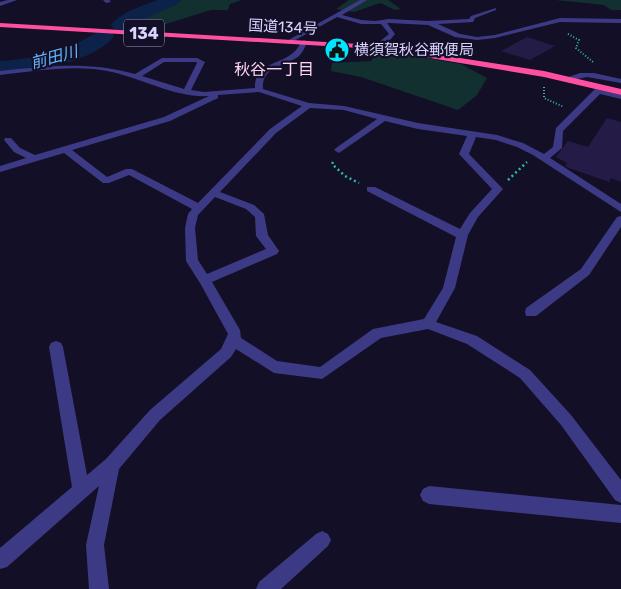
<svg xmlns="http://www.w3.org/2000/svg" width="621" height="589" viewBox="0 0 621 589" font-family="Rubik,'Noto Sans JP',sans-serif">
  <rect width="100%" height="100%" fill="#130f26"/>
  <g fill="#12302f">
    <path d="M182,0H242L230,4L228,10H211L153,28L129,24L141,16Z"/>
    <path d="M349,0H388L401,9L395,10L380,3L354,12L336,9Z"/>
    <path d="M555,0H621V10H611L604,5Z"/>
    <path d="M379,50L461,64L487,78L477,95L458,110L361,77L331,71L332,63L371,61Z"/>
  </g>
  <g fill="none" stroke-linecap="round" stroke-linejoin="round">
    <g fill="#0c2248" fill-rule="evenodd">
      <path d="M157,0H181L178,4L147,18L128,29L121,31L114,29L111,25C120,12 143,6 157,0Z"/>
      <path d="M104,30L111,32L114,36C96,62 30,72 0,75V61C25,59 49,56 72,46C83,41 93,33 104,30Z"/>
    </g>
  </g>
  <g fill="#241b47">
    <path d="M527,37L555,46L530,60L501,51Z"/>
    <path d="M607,118L621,122V182L611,178L609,182L569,168L565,166L567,163L556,157L568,141L588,147Z"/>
  </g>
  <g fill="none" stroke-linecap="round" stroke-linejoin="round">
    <g stroke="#2fb8b0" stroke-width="2" stroke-dasharray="1 2" stroke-linecap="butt">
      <path d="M568,34L579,40L576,48L593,62"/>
      <path d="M544,87V98L564,107"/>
    </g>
    <g stroke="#2fb8b0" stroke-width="2.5" stroke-dasharray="2 3" stroke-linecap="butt">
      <path d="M333,162L332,164L345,176L359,183"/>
      <path d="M508,180L527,162"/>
    </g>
    <g fill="#3d3a85" fill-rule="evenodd">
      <path d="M8,0H17L0,6V2Z"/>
      <path d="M103,0H109L111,2L106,3Z"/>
      <path d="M360,0H367L342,15L361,20L375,21L389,19L428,21L469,19L471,16L496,8V10L475,18L473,22L438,24L460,34L477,37L495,35L560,18L621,19V23L560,22L495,38L477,40L455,37L428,25L389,23H387L395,34L391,39L376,49L373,47L374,46L389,34L381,24H361L337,17L290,43L285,42Z"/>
      <path d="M304,40L307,42C305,47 303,52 299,56C285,67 261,66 263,89L309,103L344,106L418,123L497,135L523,143L544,154L553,147L556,128L595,89L621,95V99L600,94L563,131L562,148L550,158L621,204V212L533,155L517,147L496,140L476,137L469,154L503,189L478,217L468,235L455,288L436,322L477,336L530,370L571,415L621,480V503L615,500L561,425L520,378L467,344L428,329L381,338L322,379L274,373L236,349L231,357L160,420L119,469L104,545L109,589H89L86,545L99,486L7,567L0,569V548L72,487L49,347L51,343L56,341L61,343L63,347L87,475L106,459L150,410L221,349L228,334L200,283L186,261L185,228L188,214L192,209L129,175L109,183H103L64,153L0,172V166L26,158L14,152L4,140L5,138H11L20,148L35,155L164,117L209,96C176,98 143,79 112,72C76,64 36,71 0,75V71C47,66 89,61 135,74L162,58H197L205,62L191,90L204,92L255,88C254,63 280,65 294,52C299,48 299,43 304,40ZM164,62H196L197,63L184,89L142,76ZM259,92L302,106L270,129L198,203L132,169H126L107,177L72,150L170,121L218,98V95ZM310,108L344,110L377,119L336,148L334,150L339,153L385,121L418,129L467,136L459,154L492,189L470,213L460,229L375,187H367V191L456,237L443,288L424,319L373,329L320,367L277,361L241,338L240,330L212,282L277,254L279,251L268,235L264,214L254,205L220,192L276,133ZM215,197L246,209L255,217L256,236L266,249L207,274L198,260L195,228L198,215Z"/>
      <path d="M580,73H594L621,79V83L587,77L567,81L563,79Z"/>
      <path d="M621,216V227L589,275L536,316H526L525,312L526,308L581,269L617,217Z"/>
      <path d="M429,486L621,505V523L429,504L423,501L420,495L423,489Z"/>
      <path d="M322,531L328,534L331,540L328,546L281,589H256L259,582L316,534Z"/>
    </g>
    <path fill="#ff4fa3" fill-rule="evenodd" d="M0,23L376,45L544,71L621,89V95L544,77L376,49L0,27Z"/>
  </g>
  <defs>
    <symbol id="civic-disc" viewBox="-11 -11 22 22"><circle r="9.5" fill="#00e5ff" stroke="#130f26"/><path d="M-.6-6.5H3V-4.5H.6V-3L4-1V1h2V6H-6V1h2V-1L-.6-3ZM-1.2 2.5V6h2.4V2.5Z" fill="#111"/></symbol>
  </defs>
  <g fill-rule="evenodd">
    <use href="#civic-disc" x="323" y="36" width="28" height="28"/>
  </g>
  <g text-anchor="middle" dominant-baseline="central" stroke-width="4.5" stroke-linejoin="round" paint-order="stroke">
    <g font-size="15" fill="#d9d4ff" stroke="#130f26">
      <text transform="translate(283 27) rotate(3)">国道134号</text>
    </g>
    <g font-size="15" fill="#d9d4ff" stroke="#130f26" text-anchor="start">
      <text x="354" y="50">横須賀秋谷郵便局</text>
    </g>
    <rect fill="#130f26" stroke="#9e99be" stroke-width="1" x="124" y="19.5" width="40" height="27" rx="4"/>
    <g font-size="16" font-weight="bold" fill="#d9d4ff">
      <text x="144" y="33">134</text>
    </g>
    <g font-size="16" font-style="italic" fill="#62b6ff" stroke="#130f26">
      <text transform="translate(54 57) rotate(-15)">前田川</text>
    </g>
    <g font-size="16" fill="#ffd6f0" stroke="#130f26">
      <text x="274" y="69">秋谷一丁目</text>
    </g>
  </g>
</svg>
